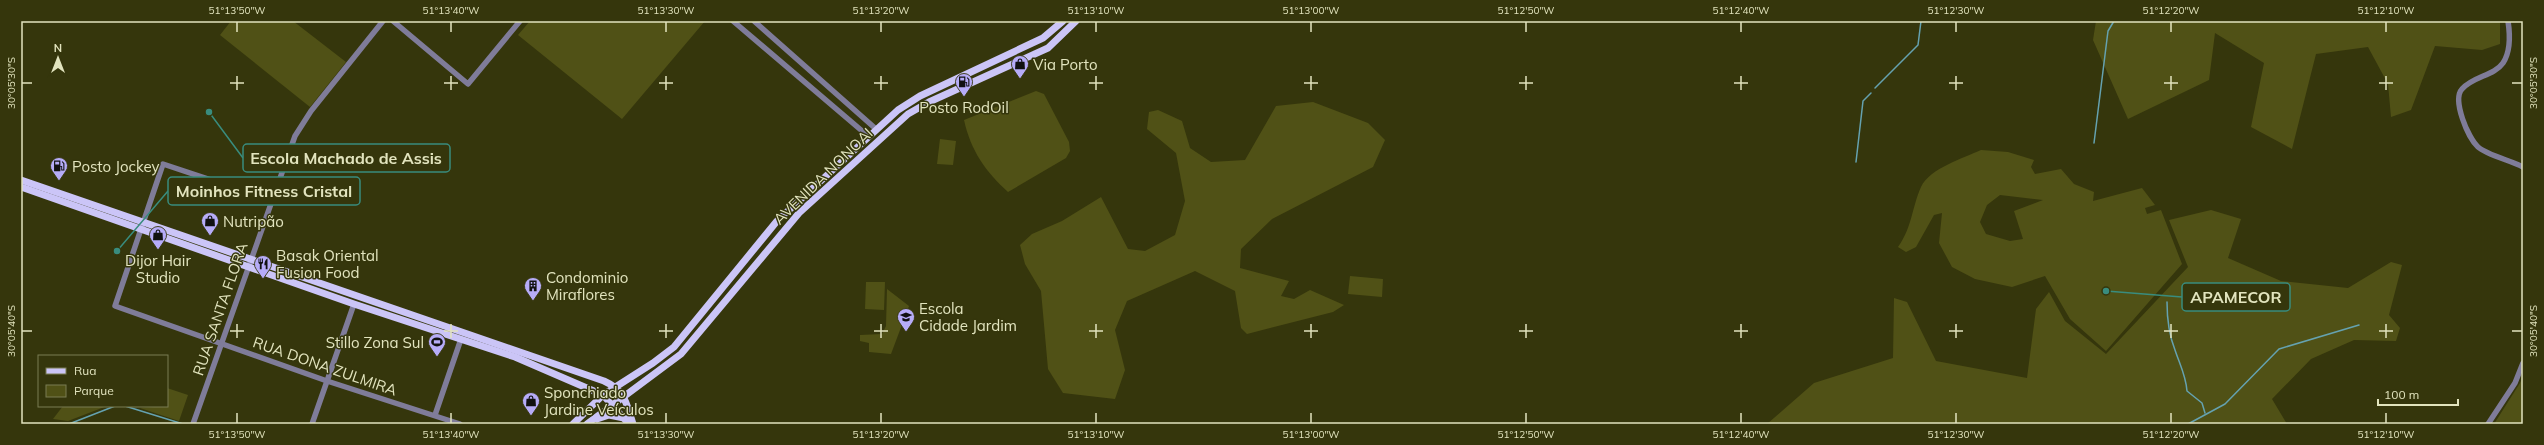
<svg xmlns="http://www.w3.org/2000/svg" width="2544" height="445" viewBox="0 0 2544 445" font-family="Mulish,sans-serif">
  <rect width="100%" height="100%" fill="#35360c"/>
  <g fill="#505116" fill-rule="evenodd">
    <path d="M231,21H293L346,62L310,107L220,35Z"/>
    <path d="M530,21H705L622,119L518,35Z"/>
    <path d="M2096,21H2500V44L2482,50L2435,46L2411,110L2391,117L2388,84L2368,47L2316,54L2292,149L2251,127L2264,63L2215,33L2209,80L2128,119L2093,40Z"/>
    <path d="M1036,91L1044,94L1069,142L1070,151L1066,158L1008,192C985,171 971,151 964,120Z"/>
    <path d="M1313,102L1368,123L1385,140L1373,167L1272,219L1241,249L1240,268L1289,281L1281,296L1294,299L1310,290L1344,305L1333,312L1247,334L1241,328L1235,291L1195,271L1127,301L1115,330L1125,370L1115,399L1063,393L1048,369L1041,291L1025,264L1020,245L1032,234L1062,221L1101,197L1128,249L1145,251L1175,235L1185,201L1176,153L1147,129L1149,112L1158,110L1182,121L1190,148L1211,162L1245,160L1276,106Z"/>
    <path d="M940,139L956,141L953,165L937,164Z"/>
    <path d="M1981,150L2008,152L2034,160L2031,167L2035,174L2061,169L2074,184L2094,192L2093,201L2142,188L2155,205L2145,208L2147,214L2161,210L2182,264L2106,351L2070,319L2045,276L2012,287L1975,279L1952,267L1939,243L1942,213L1934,215L1916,247L1906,252L1898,247C1912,228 1912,207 1921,187C1930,168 1964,158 1981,150ZM2000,195L2043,200L2014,211L2023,239L2010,241L1986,234L1980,222L1987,205Z"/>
    <path d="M2211,210L2241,219L2228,258L2281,281L2348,288L2391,262L2402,265L2389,315L2400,328L2396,341L2354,340L2311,359L2272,399L2287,424H1767L1814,383L1893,358L1894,298L1907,302L1936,361L2027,378L2036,309L2049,292L2065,321L2106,354L2188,267L2169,220Z"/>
    <path d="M1350,276L1383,279L1382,297L1348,294Z"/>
    <path d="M866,282H885L884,310L865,309Z"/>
    <path d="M887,289L909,306L891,354L869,352V343L860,341V335L882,334L886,326Z"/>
    <path d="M2523,376V424H2494L2520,383Z"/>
    <path d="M167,388L188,395L179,421L140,408L167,406Z"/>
    <path d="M63,406H107L68,421L53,419Z"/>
  </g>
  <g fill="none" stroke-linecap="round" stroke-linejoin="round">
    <g stroke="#65a2b0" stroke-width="1.5">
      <path d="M1875,88L1918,45L1921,21"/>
      <path d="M2094,143L2108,31L2114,21"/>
      <path d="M1856,162L1863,101L1871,93"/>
      <path d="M2167,302C2167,318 2169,335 2175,350C2180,365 2186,376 2187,391L2202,403L2205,413"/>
      <path d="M125,406L183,424"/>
      <path d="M42,424H58"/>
      <path d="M69,424L115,406"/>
      <path d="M2188,424L2225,404L2279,349L2359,325"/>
    </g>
    <g stroke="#7f7c99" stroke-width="5.5">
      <path d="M393,21L468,84L520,21"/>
      <path d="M733,21L868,136"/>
      <path d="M754,21L876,129"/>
      <path d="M2508,21C2510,34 2511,51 2503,63C2494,76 2473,76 2462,89C2452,100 2468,138 2478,147C2487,155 2512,161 2523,167"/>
      <path d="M271,200L163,164L115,306L327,381L460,424"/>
      <path d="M435,415L461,339"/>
      <path d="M193,424L295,136L311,111L383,21"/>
      <path d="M312,424L354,304"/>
      <path d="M2488,424L2515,383L2523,363"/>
    </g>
    <g stroke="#cbc5f7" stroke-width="7">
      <path d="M21,180L604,381C626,391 626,403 633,424"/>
      <path d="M21,187L354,304L515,357L603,395L629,424"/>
      <path d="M597,419L609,415L624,418"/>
      <path d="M573,424L603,395L653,363L674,347L777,221L898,110L920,96L1043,38L1063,21"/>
      <path d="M587,424L681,354L799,213L908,114L929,102L1048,48L1076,21"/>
    </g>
  </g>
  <path fill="none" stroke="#e2e4be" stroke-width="1.5" d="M237,22V32M451,22V32M666,22V32M881,22V32M1096,22V32M1311,22V32M1526,22V32M1741,22V32M1956,22V32M2171,22V32M2386,22V32M237,76V90M451,76V90M666,76V90M881,76V90M1096,76V90M1311,76V90M1526,76V90M1741,76V90M1956,76V90M2171,76V90M2386,76V90M22,83H32M230,83H244M444,83H458M659,83H673M874,83H888M1089,83H1103M1304,83H1318M1519,83H1533M1734,83H1748M1949,83H1963M2164,83H2178M2379,83H2393M2512,83H2522M237,324V338M451,324V338M666,324V338M881,324V338M1096,324V338M1311,324V338M1526,324V338M1741,324V338M1956,324V338M2171,324V338M2386,324V338M22,331H32M230,331H244M444,331H458M659,331H673M874,331H888M1089,331H1103M1304,331H1318M1519,331H1533M1734,331H1748M1949,331H1963M2164,331H2178M2379,331H2393M2512,331H2522M237,413V423M451,413V423M666,413V423M881,413V423M1096,413V423M1311,413V423M1526,413V423M1741,413V423M1956,413V423M2171,413V423M2386,413V423"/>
  <defs>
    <symbol id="shop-pin" viewBox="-11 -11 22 30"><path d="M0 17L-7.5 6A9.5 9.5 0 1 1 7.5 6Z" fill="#b6acf8" stroke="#35360c"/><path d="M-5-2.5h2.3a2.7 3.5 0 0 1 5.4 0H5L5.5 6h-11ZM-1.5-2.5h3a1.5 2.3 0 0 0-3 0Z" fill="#111"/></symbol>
    <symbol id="fuel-pin" viewBox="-11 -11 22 30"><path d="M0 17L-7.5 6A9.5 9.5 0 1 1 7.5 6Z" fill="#b6acf8" stroke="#35360c"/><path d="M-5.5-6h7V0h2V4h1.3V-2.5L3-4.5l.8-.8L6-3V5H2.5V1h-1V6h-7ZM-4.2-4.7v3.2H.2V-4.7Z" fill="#111"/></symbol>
    <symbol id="restaurant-pin" viewBox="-11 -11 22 30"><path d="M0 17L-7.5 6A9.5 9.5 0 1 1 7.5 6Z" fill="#b6acf8" stroke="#35360c"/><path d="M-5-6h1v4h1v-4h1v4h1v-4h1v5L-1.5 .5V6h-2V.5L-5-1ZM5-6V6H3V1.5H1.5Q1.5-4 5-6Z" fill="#111"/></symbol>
    <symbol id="building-pin" viewBox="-11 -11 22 30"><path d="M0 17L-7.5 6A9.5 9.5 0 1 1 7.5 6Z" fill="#b6acf8" stroke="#35360c"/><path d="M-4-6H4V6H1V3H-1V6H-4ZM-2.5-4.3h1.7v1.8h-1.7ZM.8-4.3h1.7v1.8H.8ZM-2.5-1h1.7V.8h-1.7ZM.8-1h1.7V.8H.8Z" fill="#111"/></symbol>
    <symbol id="school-pin" viewBox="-11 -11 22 30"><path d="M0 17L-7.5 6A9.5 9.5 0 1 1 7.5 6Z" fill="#b6acf8" stroke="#35360c"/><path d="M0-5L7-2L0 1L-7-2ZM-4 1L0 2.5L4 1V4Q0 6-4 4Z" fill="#111"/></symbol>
    <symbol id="stadium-pin" viewBox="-11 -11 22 30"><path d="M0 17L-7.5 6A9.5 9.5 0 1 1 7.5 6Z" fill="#b6acf8" stroke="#35360c"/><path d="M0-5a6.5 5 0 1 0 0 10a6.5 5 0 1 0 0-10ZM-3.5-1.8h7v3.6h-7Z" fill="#111"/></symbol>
  </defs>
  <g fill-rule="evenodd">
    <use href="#shop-pin" x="1010" y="54" width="20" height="27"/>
    <use href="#fuel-pin" x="954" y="72" width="20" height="27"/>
    <use href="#fuel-pin" x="49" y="156" width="20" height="27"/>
    <use href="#shop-pin" x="200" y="211" width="20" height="27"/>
    <use href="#shop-pin" x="148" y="225" width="20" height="27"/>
    <use href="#restaurant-pin" x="253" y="254" width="20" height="27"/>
    <use href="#building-pin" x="523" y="276" width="20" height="27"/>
    <use href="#school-pin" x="896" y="307" width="20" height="27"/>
    <use href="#stadium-pin" x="427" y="332" width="20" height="27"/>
    <use href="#shop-pin" x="521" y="391" width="20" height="27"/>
  </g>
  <g text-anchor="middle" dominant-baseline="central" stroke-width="3" stroke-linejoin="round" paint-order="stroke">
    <g font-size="15" fill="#e2e4be" stroke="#35360c" text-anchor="start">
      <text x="1033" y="64">Via Porto</text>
      <text x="964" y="107" text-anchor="middle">Posto RodOil</text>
      <text x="72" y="166">Posto Jockey</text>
      <text x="223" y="221">Nutripão</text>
      <text x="276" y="255">Basak Oriental<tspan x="276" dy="17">Fusion Food</tspan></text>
      <text x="158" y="260" text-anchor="middle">Dijor Hair<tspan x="158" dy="17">Studio</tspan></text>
      <text x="546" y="277">Condominio<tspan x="546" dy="17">Miraflores</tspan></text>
      <text x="919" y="308">Escola<tspan x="919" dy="17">Cidade Jardim</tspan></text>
      <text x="424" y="342" text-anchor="end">Stillo Zona Sul</text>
      <text x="544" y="392">Sponchiado<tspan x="544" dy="17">Jardine Veículos</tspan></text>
    </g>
    <g font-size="15" fill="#e2e4be" stroke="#35360c">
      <text transform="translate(823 176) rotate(-44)">AVENIDA NONOAI</text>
      <text transform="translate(220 309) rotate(-71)">RUA SANTA FLORA</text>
      <text transform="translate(325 366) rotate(19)">RUA DONA ZULMIRA</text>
    </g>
  </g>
  <path fill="none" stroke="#398c7e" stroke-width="1.5" d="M209 112L243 158M117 251L168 191M2106 291L2182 297"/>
  <g fill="#398c7e" stroke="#35360c" stroke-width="1.5">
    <circle cx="209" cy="112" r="4"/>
    <circle cx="117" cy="251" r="4"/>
    <circle cx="2106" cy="291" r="4"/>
  </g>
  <g fill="#35360c" stroke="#398c7e" stroke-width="1.5">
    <rect x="243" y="144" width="207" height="28" rx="4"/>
    <rect x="168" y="177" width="192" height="28" rx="4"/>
    <rect x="2182" y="283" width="108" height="28" rx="4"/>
  </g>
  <g font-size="16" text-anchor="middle" font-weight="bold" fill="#e2e4be">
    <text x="346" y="164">Escola Machado de Assis</text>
    <text x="264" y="197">Moinhos Fitness Cristal</text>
    <text x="2236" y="303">APAMECOR</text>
  </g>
  <rect width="2544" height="445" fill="none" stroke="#35360c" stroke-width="44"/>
  <rect x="38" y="355" width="130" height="52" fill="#35360c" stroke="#7a7c53"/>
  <rect x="46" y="368" width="20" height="6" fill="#cbc5f7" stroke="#7a7c53"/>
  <text x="74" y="375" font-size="12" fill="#e2e4be">Rua</text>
  <rect x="46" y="385" width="20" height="12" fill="#505116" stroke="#7a7c53"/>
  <text x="74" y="395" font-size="12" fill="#e2e4be">Parque</text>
  <g transform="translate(58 58)" stroke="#35360c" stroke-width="3" paint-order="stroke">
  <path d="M0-3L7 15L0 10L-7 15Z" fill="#e2e4be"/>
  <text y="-6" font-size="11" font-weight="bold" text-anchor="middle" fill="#e2e4be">N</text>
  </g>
  <path d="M2378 399v6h80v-6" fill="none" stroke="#e2e4be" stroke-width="2"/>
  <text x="2384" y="399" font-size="12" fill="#e2e4be" stroke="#35360c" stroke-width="3" paint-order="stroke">100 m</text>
  <rect x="22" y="22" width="2500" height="401" fill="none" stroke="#e2e4be" stroke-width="1.5"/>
  <g font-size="10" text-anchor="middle" fill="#e2e4be">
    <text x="237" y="14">51°13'50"W</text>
    <text x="451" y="14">51°13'40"W</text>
    <text x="666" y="14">51°13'30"W</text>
    <text x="881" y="14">51°13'20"W</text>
    <text x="1096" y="14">51°13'10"W</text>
    <text x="1311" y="14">51°13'00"W</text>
    <text x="1526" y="14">51°12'50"W</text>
    <text x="1741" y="14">51°12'40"W</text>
    <text x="1956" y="14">51°12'30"W</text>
    <text x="2171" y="14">51°12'20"W</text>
    <text x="2386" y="14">51°12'10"W</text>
    <text transform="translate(11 83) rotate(-90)" y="4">30°05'30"S</text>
    <text transform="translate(2533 83) rotate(-90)" y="4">30°05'30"S</text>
    <text transform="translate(11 331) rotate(-90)" y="4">30°05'40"S</text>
    <text transform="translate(2533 331) rotate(-90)" y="4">30°05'40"S</text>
    <text x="237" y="438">51°13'50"W</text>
    <text x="451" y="438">51°13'40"W</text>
    <text x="666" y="438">51°13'30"W</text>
    <text x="881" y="438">51°13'20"W</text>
    <text x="1096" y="438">51°13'10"W</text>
    <text x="1311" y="438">51°13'00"W</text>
    <text x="1526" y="438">51°12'50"W</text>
    <text x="1741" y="438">51°12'40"W</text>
    <text x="1956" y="438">51°12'30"W</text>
    <text x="2171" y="438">51°12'20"W</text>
    <text x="2386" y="438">51°12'10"W</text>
  </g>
</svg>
